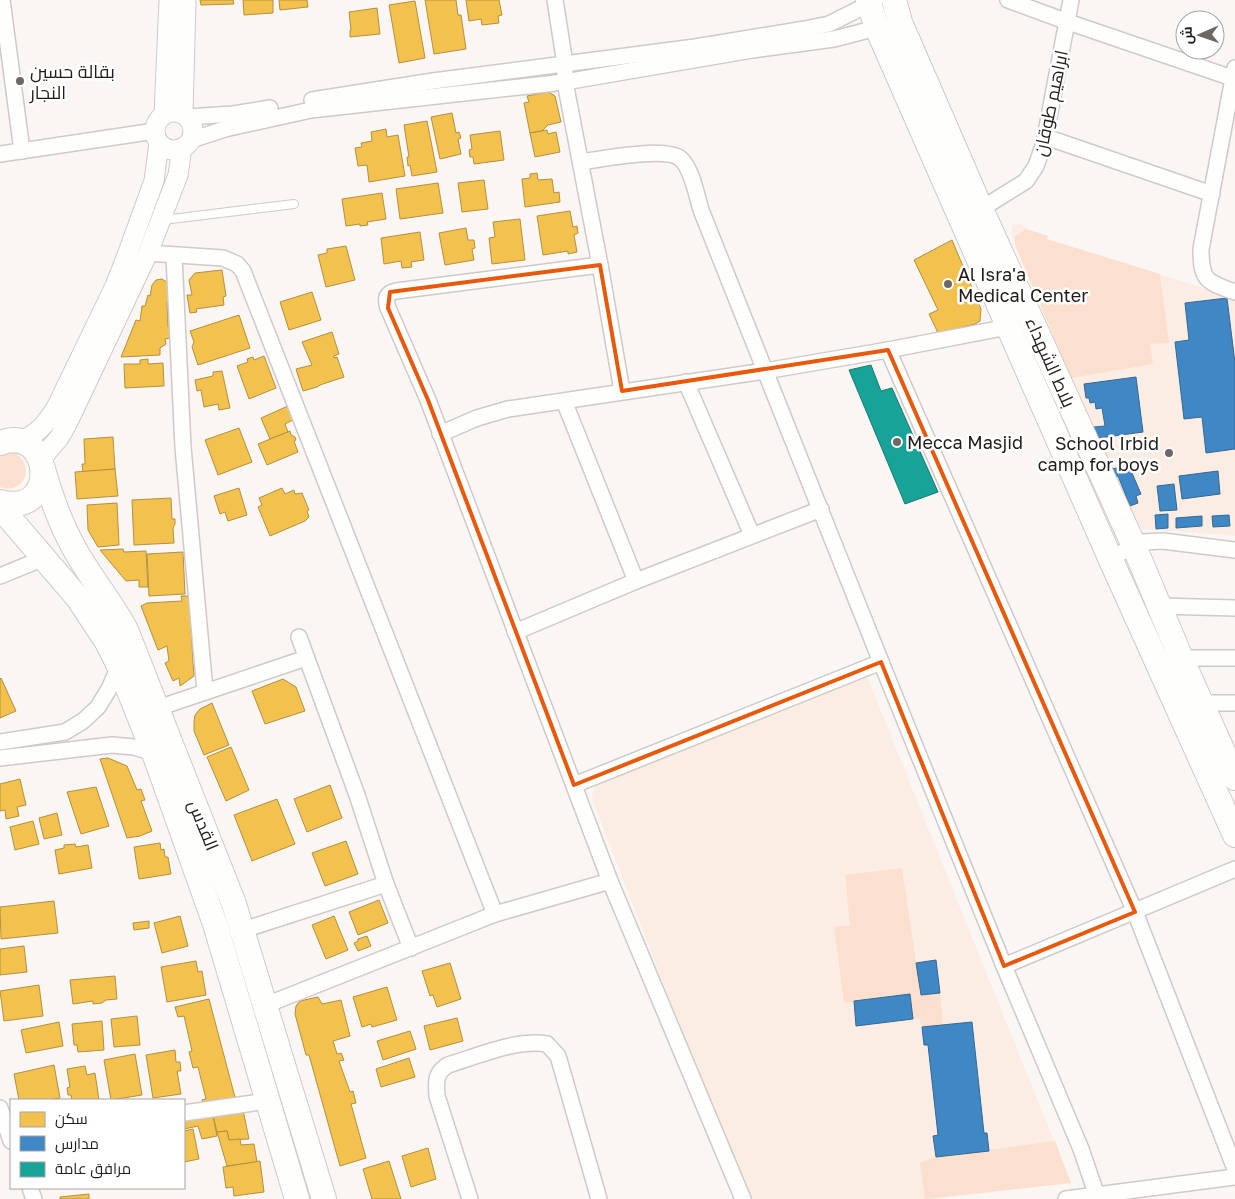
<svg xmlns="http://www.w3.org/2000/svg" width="1235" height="1199" viewBox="0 0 1235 1199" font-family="'Golos Text',Cairo,sans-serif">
  <rect width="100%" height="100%" fill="#faf6f4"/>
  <g fill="#fcede4">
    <path d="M1022,224L1026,229L1048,236L1047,239L1235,298V536L1134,528L1015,245V240L1011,234L1013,225Z"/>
    <path d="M864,676L868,679L1071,1183L935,1199H747L592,799L593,791L595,784Z"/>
  </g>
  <g fill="#fce0cf">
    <path d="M1026,229L1048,236L1047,239L1160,274L1169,343L1150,344L1153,364L1071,378L1015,245V240L1014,237Z"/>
    <path d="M13,452C37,464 24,496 0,487V453Z"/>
    <path d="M902,868L921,995L940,993L943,1025L922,1027L919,1018L913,1019L910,994L844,1003L834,927L850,925L845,875Z"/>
    <path d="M1055,1141L1071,1183L925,1199L920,1163L936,1157Z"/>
  </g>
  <g fill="#f2c14e" stroke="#b4903e">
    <path d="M200,0H233L234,4L201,5Z"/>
    <path d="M243,0H273V13L244,15Z"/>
    <path d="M279,0H307L308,7L280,10Z"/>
    <path d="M425,0H456L458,15H461L466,49L434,54Z"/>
    <path d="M466,0H499L502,15L498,16L499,23L482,25L481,19L469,21Z"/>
    <path d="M415,1L425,58L399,63L389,5Z"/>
    <path d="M377,8L380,34L350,37V30H351L349,12Z"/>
    <path d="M548,92L555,96L561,122L548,125L542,131L530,133L524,103L529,102L527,96Z"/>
    <path d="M452,113L456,133L459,132L461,138L458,139L461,154L440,159L431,117Z"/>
    <path d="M427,121L437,172L412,176L410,165L408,166L407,157H409L404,125Z"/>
    <path d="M386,129L387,137L398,135L405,176L369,182L367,165L358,166L355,148L362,147L361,143L372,141L371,132Z"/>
    <path d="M547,130L548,134L556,132L560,152L535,157L530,133Z"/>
    <path d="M500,131L504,160L474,164L473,157H470L469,150L472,149L470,135Z"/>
    <path d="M537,173L538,180L552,179L554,193L559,192L560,202L525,207L522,179L530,178V174Z"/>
    <path d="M484,180L488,209L462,212L458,183Z"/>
    <path d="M438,183L443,213L400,219L396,189Z"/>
    <path d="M382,193L386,219L367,222L368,225L360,226V224L346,226L342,199Z"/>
    <path d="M570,211L573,227L577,226L578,233L574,235L577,252L568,254V251L543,255L537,216Z"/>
    <path d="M520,219L525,260L492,264L489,238L495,237L493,222Z"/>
    <path d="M466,228L468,240H474L475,248L472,249L474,260L445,265L439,233Z"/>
    <path d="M420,232L424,260L411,262L412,267L402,268L401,261L384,264L381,238Z"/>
    <path d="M952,240L981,309L980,321L975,324L938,333L929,314L938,310L914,260Z"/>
    <path d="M346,246L355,280L326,287L318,255L327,253V249Z"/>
    <path d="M222,270L226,296L223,297L224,305L196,309L197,312L190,313L187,295H192L189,280L195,273Z"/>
    <path d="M162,279L170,284L173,301L167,302L168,327L170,328V338L165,339L166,344L160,348V355L121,357L136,320L140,321L142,306H145L148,295L150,296L152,285L156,280Z"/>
    <path d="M312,292L321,320L289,330L280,302Z"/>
    <path d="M239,315L250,348L198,365L192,347L194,342L190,331Z"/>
    <path d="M332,332L339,354L334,356V358L337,357L344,377L320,385L317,387L303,391L296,369L312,365L302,342Z"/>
    <path d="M264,356L276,388L249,399L237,366L248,362L247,359L253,357L254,360Z"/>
    <path d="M148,359V364L163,363L164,386L125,388L124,364H140V360Z"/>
    <path d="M222,371L230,408L219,410L218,404L204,407L201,390L197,391L195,380L213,376V372Z"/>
    <path d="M288,406L293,420L285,424L288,432L270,439L261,418Z"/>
    <path d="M239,428L252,462L218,475L205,440Z"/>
    <path d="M290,431L291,435L295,437L296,440L294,441L298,452L267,465L258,444Z"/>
    <path d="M113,437L115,469L83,472L82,464H85L84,439Z"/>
    <path d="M115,469L118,496L77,499L75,472Z"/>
    <path d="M239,488L247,515L228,521L225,512L220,514L214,496Z"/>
    <path d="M282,488L285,494L294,490L295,494L302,493L309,510L307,511L309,517L305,521L270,536L258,507L262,505L259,498Z"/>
    <path d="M171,498L172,519H175V524L173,528L174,543L134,545L132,500Z"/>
    <path d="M117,503L119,545L98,547L88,530L87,505Z"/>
    <path d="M123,549L124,552L146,551L148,587H139V580L126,581L100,550Z"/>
    <path d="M183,552L185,594L149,596L147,554Z"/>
    <path d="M181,596H189L194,676L180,686L179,678L173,681L165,663L169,661L167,646L158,650L141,606L147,603L182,601Z"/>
    <path d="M1,678L16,711L0,718V679Z"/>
    <path d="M283,679L296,687L305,711L265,724L252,691Z"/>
    <path d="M212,703L229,745L204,755L194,731V722L195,715L200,709Z"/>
    <path d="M231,747L249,790L226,801L207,757Z"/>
    <path d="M108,758L127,766L137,790L141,789L145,800L141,801L152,831L140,836L127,838L100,759Z"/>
    <path d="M20,779L26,805L17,807L19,816L6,819L5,810L0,811V784Z"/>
    <path d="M330,785L342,818L307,832L294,799Z"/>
    <path d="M96,787L109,826L81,834L67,792Z"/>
    <path d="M277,799L295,844L252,861L234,815Z"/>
    <path d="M57,813L62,835L44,839L39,818Z"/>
    <path d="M33,821L39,844L15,850L10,827Z"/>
    <path d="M346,841L358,874L325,886L312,853Z"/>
    <path d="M160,843L161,850L164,849L165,857H168L171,874L139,879L134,847Z"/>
    <path d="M75,844L76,847L88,845L92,868L59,874L55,850L64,848V845Z"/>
    <path d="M379,900L388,923L358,935L349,912Z"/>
    <path d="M54,901L58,933L1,939L0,907Z"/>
    <path d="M180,916L188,946L162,953L154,923Z"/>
    <path d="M334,916L348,950L326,959L312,925Z"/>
    <path d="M149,921V928L134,930L133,923Z"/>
    <path d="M367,936L371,946L358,951L354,943L358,941V939Z"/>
    <path d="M24,946L27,972L0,975V949Z"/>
    <path d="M196,961L198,972L202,971L206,995L167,1002L161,967Z"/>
    <path d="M450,963L461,999L437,1007L433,995L430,996L422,971Z"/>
    <path d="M115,976L117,999L106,1000L102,1003L93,1004V1001L73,1004L70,980Z"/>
    <path d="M39,985L43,1016L4,1021L0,991Z"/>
    <path d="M387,987L397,1020L372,1027L371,1024L362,1027L353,997Z"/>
    <path d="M318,997L322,1004L341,1000L350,1036L333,1041L337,1054L341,1053L344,1060L339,1061L350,1092L353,1091L356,1103L351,1104L366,1158L340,1166L309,1055H306L295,1014L296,1006L300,1001Z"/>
    <path d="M209,999L236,1101L205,1109L202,1100L206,1099L198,1067L193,1068L189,1052L192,1051L184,1016L178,1017L175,1007Z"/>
    <path d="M137,1016L140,1045L114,1047L111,1019Z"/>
    <path d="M457,1018L463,1041L430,1050L424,1026Z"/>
    <path d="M102,1021L104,1050L78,1052L77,1045H74L72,1024Z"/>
    <path d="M59,1022L63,1046L26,1053L21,1030Z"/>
    <path d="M410,1031L416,1049L383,1060L377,1041Z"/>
    <path d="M175,1050L176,1062H180L181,1071H177L181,1094L153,1098L146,1055Z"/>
    <path d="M135,1054L142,1095L111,1100L104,1060Z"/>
    <path d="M409,1058L415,1077L381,1087L376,1069Z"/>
    <path d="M54,1065L60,1098L49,1100H19L14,1074Z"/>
    <path d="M85,1066L87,1075L95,1073L99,1100H72L71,1095H68L67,1088L70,1087L67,1069Z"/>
    <path d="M243,1110L249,1139L229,1140L227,1131L217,1132L212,1111Z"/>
    <path d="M212,1111L217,1136L202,1139L198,1126L184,1129V1117Z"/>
    <path d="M193,1129L199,1159L184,1162V1131Z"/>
    <path d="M227,1131L229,1140L240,1139L241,1145L254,1144L257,1162L227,1166L217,1132Z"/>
    <path d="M428,1148L436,1179L411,1187L402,1156Z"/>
    <path d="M260,1161L264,1192L234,1196L233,1187L226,1188L223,1167Z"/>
    <path d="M389,1161L401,1199H372L363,1169Z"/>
    <path d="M89,1194V1199H60V1197Z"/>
  </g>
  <g fill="#3f88c5" stroke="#366891">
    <path d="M1227,298L1235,363V449L1206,453L1202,417L1184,419L1175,342L1189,340L1185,303Z"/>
    <path d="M1136,377L1143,432L1099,438L1094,427L1105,426L1102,408L1096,409L1095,402L1090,403L1089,398H1086L1084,384Z"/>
    <path d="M1129,466L1141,494L1136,496L1138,503L1130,506L1118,476L1115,477L1111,469Z"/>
    <path d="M1218,471L1220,494L1182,499L1179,476Z"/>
    <path d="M1174,484L1177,510L1160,511L1157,486Z"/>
    <path d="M1168,514V528L1156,529L1155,515Z"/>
    <path d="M1229,515L1230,526L1213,527L1212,516Z"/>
    <path d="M1202,516V526L1176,528V518Z"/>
    <path d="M936,960L940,993L921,995L916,963Z"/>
    <path d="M910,994L913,1019L856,1026L854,1001Z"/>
    <path d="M972,1022L984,1133H987L989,1151L936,1157L933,1136L938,1135L928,1045H924L922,1027Z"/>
  </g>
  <path fill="#17a398" stroke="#1a7a72" d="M871,365L881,391L892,388L938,492L905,504L849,370Z"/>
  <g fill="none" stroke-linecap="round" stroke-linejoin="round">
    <defs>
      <path id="service" d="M163,220L294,204"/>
      <g id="minor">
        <path d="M2,0L22,151"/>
        <path d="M555,0L565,64V82L600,265L622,391"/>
        <path d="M1008,0L1068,22L1235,79"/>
        <path d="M1235,68L1201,249C1201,280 1206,282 1235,292"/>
        <path d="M312,100L433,81L695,47L805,29L829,24L875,1"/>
        <path d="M187,117L233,114L270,108"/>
        <path d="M1046,137L1212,194"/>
        <path d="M191,140L225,129L311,110L565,82L752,50L834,39L884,26"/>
        <path d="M0,154L155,131"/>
        <path d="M581,162C601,159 667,146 681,159C692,169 697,197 701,210L881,662L1004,966L1081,1149L1097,1196"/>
        <path d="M981,209L1026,181L1036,166L1044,143L1071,0"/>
        <path d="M148,253L223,258L237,264L243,271L495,914"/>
        <path d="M174,256L183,447L205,691"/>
        <path d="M600,265L396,291C386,293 385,298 388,308L428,400L610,881L743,1199"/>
        <path d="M888,350L1135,912L1235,1169"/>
        <path d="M686,382L752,535"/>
        <path d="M564,401L636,581"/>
        <path d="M440,434L477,418L508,409L765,371L888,350L1008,327"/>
        <path d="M1110,558L1143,542L1163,541L1235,550"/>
        <path d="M0,576L44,558"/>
        <path d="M1159,606L1235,608"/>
        <path d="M515,632L636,581L821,509"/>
        <path d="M299,637L357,795L386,884L411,948"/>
        <path d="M1181,658H1235"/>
        <path d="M1201,703H1235"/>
        <path d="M158,708L306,658"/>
        <path d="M0,742L65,732L83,721L98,707L109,689L119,666"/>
        <path d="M0,758L112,745L134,747L154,753"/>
        <path d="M574,785L881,662"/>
        <path d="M243,930L386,884"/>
        <path d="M1004,966L1235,869"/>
        <path d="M266,1005L495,914L610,881"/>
        <path d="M0,1108L11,1141"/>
        <path d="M184,1113L267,1101"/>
        <path d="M30,1188L34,1199"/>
        <path d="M470,1199L437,1096C436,1081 435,1073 448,1065C478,1056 516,1039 547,1044L558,1056L599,1199"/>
        <path d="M1066,1199L1235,1177"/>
      </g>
      <g id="tertiary">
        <circle cx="174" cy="131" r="19"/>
        <path d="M183,114L186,0"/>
        <path d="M164,115L169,0"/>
        <path d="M20,442C38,433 45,425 56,408L115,286L127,255L154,181L159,143"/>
        <path d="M41,459L59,438L68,422L148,253L178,175L182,148"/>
      </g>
      <g id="primary">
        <path d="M868,0L877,28L1110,558L1235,835"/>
        <path d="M894,0L900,22L981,209L1134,546L1181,658L1235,778"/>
        <path d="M0,443C52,423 61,518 0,502"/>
        <path d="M43,469C51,497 60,523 74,548C90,577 111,602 126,630L234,904L324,1199"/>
        <path d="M0,507L78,598L107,642L119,666L154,753L215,924L297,1199"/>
      </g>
    </defs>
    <use href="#service" stroke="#cfcac7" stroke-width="10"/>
    <use href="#minor" stroke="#cfcac7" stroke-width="18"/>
    <use href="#tertiary" stroke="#cfcac7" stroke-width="21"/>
    <use href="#primary" stroke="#cfcac7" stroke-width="26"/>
    <use href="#service" stroke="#fefefd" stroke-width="8"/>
    <use href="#minor" stroke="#fefefd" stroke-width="15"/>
    <use href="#tertiary" stroke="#fefefd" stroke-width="19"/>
    <use href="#primary" stroke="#fefefd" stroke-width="24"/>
  </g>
  <path fill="none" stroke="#e8590c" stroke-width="4" stroke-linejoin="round" d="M600,265L622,391L888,350L1135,912L1004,966L881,662L574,785L428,400L388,308L390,292Z"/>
  <g fill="#6e6865" stroke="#fff" stroke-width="2">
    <circle cx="20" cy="81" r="5"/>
    <circle cx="948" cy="284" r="5"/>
    <circle cx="897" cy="442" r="5"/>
    <circle cx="1169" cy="453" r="5"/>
  </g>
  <g text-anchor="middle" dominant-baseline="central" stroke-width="5" stroke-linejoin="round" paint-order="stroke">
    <g font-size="18" fill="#221c18" stroke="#fff" text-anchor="start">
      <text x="30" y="71">بقالة حسين<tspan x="30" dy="21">النجار</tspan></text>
      <text x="958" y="274">Al Isra'a<tspan x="958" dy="21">Medical Center</tspan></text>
      <text x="907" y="442">Mecca Masjid</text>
      <text x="1159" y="443" text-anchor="end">School Irbid<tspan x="1159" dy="21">camp for boys</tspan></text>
    </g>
    <g font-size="18" fill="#221c18" stroke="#fff">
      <text transform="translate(1050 103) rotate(-78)">ابراهيم طوقان</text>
      <text transform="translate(1051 362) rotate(66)">بلاط الشهداء</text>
      <text transform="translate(204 825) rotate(68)">القدس</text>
    </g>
  </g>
  <rect x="10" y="1099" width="175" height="90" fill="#ffffff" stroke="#a7a4a3"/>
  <rect x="20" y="1112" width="25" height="15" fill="#f2c14e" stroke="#a7a4a3"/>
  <text x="55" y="1124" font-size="15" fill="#221c18">سكن</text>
  <rect x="20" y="1136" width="25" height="15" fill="#3f88c5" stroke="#a7a4a3"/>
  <text x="55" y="1149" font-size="15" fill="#221c18">مدارس</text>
  <rect x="20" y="1162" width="25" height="15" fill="#17a398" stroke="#a7a4a3"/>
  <text x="55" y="1174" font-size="15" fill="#221c18">مرافق عامة</text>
  <g transform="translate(1200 35) rotate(268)"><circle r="24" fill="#ffffff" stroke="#a7a4a3"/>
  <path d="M0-4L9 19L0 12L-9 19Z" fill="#6e6865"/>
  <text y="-8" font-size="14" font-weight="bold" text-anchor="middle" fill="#221c18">ش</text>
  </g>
</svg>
